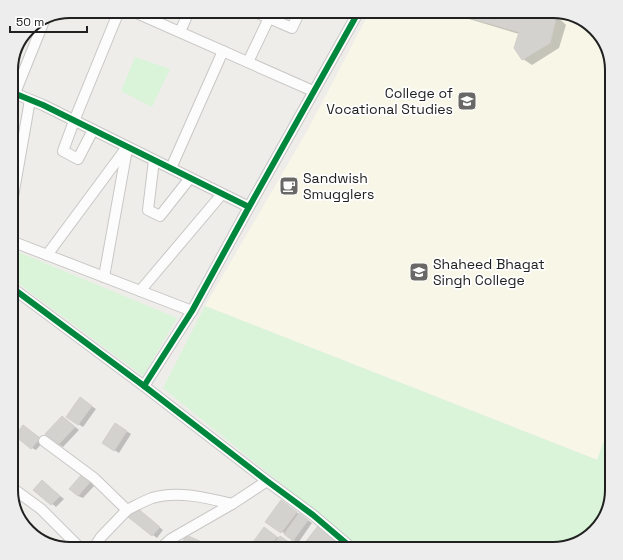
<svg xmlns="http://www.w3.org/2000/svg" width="623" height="560" viewBox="0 0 623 560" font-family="'Space Grotesk',sans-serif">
  <rect width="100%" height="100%" fill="#efedea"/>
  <path fill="#f7f6e7" d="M370,11H556L594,28L612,70V418L598,460L205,306L307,131Z"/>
  <g fill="#d9f4d8">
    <path d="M135,57L170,69L152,107L121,91Z"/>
    <path d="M11,249L177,318L143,376L11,278Z"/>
    <path d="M205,306L597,460L612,418V493L595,531L553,549H362L163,388Z"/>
  </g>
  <g fill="#0003">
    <path d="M442,11H521L543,17L552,15L562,21L566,25L559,48L532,65L523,59L519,34Z"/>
    <path d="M287,184L294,186L293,190L288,188Z"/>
    <path d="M84,401L96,409L83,427L67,417Z"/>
    <path d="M63,417L79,430L63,447L58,444Z"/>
    <path d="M120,427L131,434L119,453L103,443Z"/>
    <path d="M28,429L44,441L36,450L32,448Z"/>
    <path d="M83,475L95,485L83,498L78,496Z"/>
    <path d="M42,481L64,499L56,507L35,490Z"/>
    <path d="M288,506L312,523L298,543L267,521Z"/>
    <path d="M140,511L163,530L157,538L153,535Z"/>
    <path d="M318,528L325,532L345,548L344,549H301Z"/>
    <path d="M265,529L279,538L284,540L297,548L250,549Z"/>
  </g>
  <g fill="#d4d2cf" stroke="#d2cfcb">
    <path d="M446,11H525L543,16L548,12L553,14L556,19L550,43L522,60L514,48L519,32Z"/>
    <path d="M287,183L293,184L290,190L285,188Z"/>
    <path d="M80,397L92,406L78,425L66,417Z"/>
    <path d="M62,416L75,427L58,445L45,434Z"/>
    <path d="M115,423L127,431L114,451L102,443Z"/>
    <path d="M23,425L40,438L31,449L15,436Z"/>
    <path d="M82,474L91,481L78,496L69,489Z"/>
    <path d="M42,480L60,496L51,505L33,490Z"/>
    <path d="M281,500L297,512L281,533L265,522Z"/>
    <path d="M136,507L160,527L152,536L128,517Z"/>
    <path d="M299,513L308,520L293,541L284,534Z"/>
    <path d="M318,526L338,543L334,549H300Z"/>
    <path d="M264,527L277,537L268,549H248Z"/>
    <path d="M186,535L211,546L209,549H180Z"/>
    <path d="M280,536L293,545L290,549H270Z"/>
  </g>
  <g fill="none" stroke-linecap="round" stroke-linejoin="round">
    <defs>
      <g id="street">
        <path d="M132,11L313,91"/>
        <path d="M253,11L292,28L300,11"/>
        <path d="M180,32L189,11"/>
        <path d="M248,62L269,18"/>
        <path d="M11,92L43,105L249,207"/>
        <path d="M15,93L44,21"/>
        <path d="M93,130L78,159L63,151L74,121L119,11"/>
        <path d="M154,160L148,210L160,216L190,178"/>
        <path d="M171,168L223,51"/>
        <path d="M11,208L30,100"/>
        <path d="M11,241L192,311"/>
        <path d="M47,255L127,147"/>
        <path d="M104,277L127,149"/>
        <path d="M11,287L144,386L267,481L313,515L353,549"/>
        <path d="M140,291L222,194"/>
        <path d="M144,386L192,311L249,207L359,11"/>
        <path d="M44,441L94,478L127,510C135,506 144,501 152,498C177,490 208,498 232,504"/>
        <path d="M11,487L41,509L81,549"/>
        <path d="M93,549L101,537L127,510"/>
        <path d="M160,549L171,539L232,504L267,481"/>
      </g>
    </defs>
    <use href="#street" stroke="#c8c7c6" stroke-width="12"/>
    <use href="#street" stroke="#fdfcfc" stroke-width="10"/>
    <defs>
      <g id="cycleway">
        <path d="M11,92L43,105L249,207"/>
        <path d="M11,287L144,386L267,481L313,515L353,549"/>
        <path d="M144,386L192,311L249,207L359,11"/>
      </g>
    </defs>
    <use href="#cycleway" stroke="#fff" stroke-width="8"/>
    <use href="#cycleway" stroke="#00873e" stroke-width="6"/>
  </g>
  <defs>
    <symbol id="university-square" viewBox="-11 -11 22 22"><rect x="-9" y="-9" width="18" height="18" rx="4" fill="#696867" stroke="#fff"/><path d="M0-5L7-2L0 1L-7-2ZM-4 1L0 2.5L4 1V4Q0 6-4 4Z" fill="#fff"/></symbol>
    <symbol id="cafe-square" viewBox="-11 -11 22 22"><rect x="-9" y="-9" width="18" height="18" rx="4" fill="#696867" stroke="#fff"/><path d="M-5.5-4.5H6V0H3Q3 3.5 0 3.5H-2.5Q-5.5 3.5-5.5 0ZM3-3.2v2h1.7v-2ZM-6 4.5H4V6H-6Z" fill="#fff"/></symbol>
  </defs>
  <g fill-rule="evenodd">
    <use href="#university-square" x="456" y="90" width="22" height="22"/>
    <use href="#cafe-square" x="278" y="175" width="22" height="22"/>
    <use href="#university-square" x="408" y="261" width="22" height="22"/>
  </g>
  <g text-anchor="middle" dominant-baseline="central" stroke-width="3.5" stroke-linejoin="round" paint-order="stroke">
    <g font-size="14" fill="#212121" stroke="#fff" text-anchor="start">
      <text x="453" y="93" text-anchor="end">College of<tspan x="453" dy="16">Vocational Studies</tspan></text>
      <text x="303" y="178">Sandwish<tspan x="303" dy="16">Smugglers</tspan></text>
      <text x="433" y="264">Shaheed Bhagat<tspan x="433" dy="16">Singh College</tspan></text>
    </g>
  </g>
  <path d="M0 0H623V560H0ZM70 18H553A52 52 0 0 1 605 70V490A52 52 0 0 1 553 542H70A52 52 0 0 1 18 490V70A52 52 0 0 1 70 18Z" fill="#ededed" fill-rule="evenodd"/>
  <path fill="none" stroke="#212121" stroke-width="2" d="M70 18H553A52 52 0 0 1 605 70V490A52 52 0 0 1 553 542H70A52 52 0 0 1 18 490V70A52 52 0 0 1 70 18Z"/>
  <path d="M10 26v6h77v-6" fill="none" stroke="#212121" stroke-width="2"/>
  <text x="16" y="26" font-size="12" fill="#212121" stroke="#ffffff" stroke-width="3" paint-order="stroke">50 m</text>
</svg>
